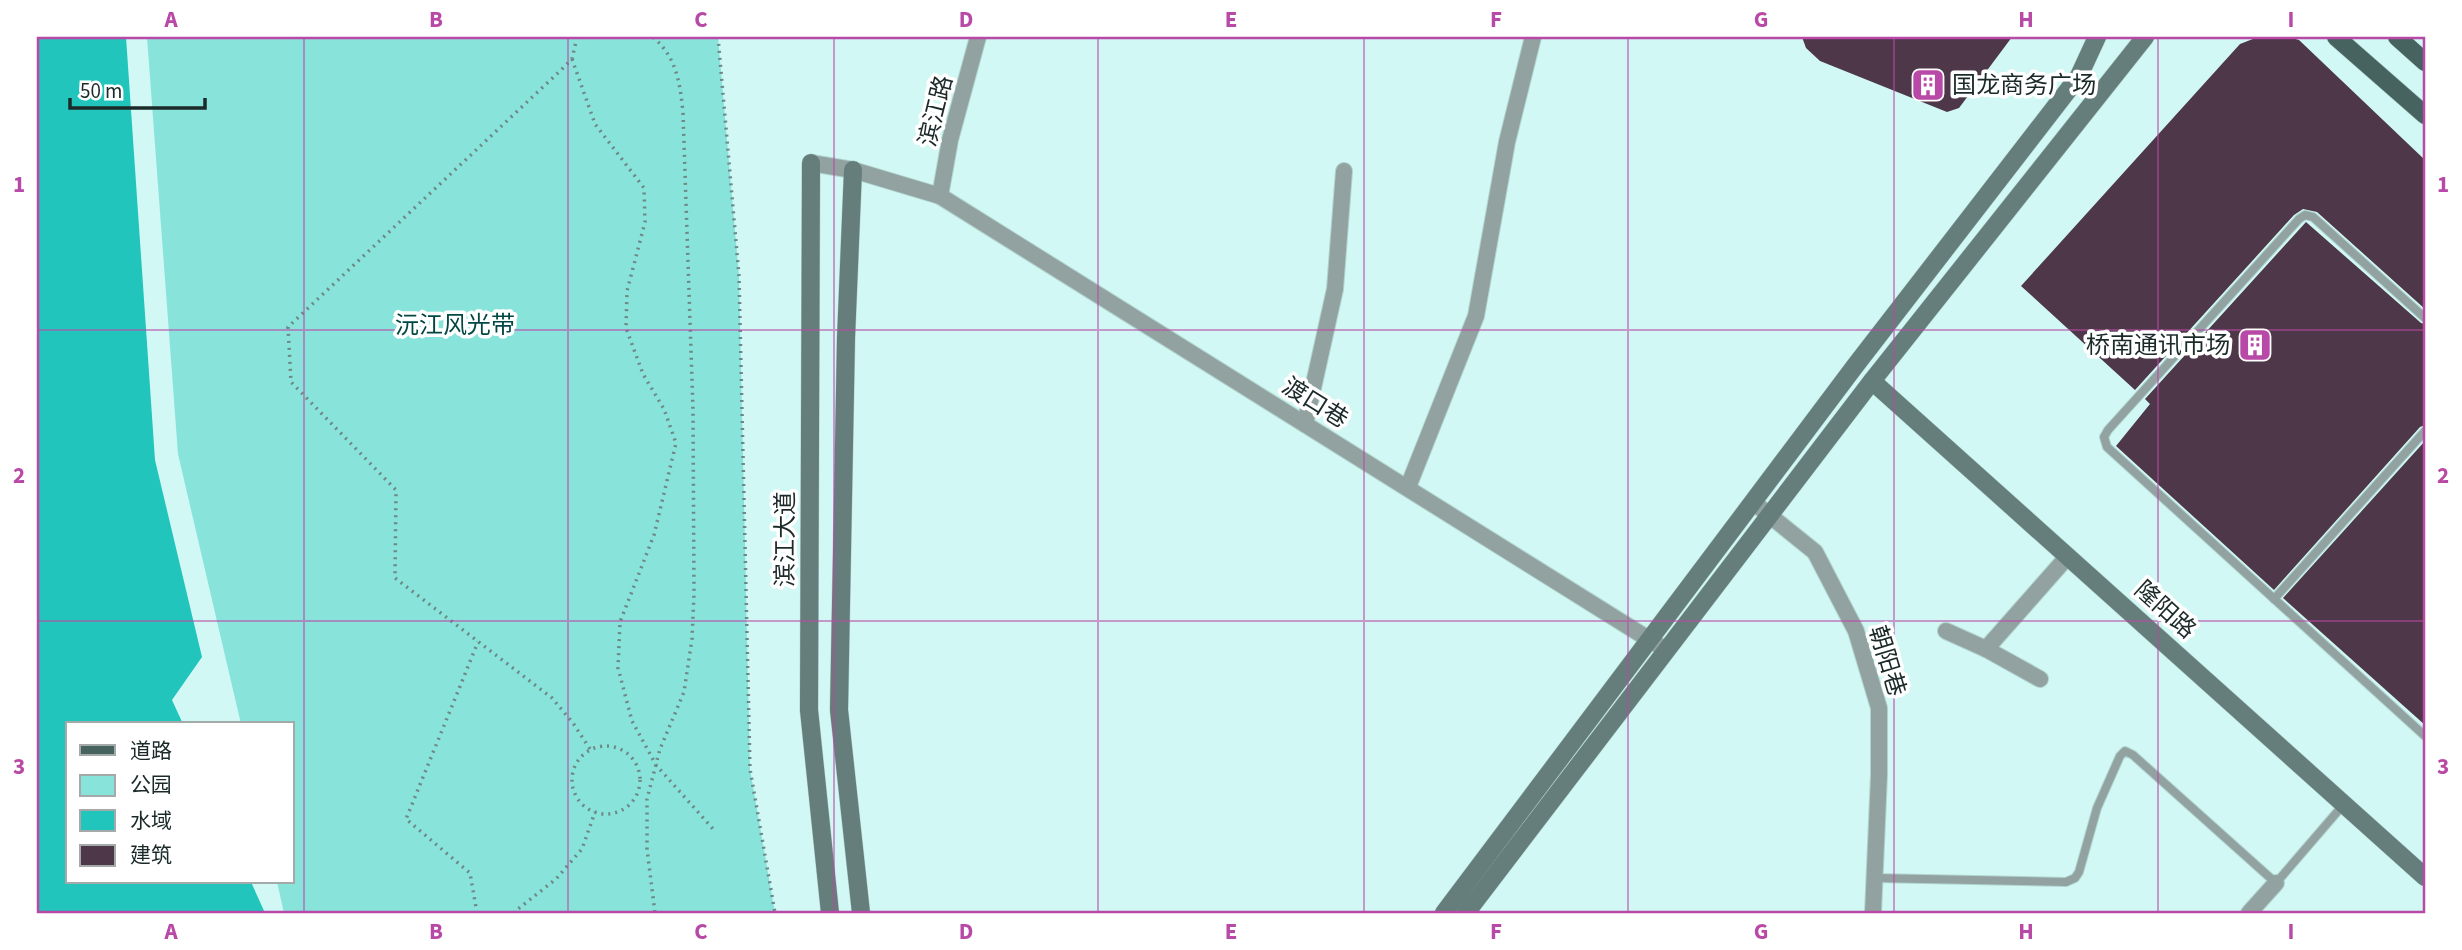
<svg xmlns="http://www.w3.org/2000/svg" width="2462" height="950" viewBox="0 0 2462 950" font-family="'Source Sans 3','Noto Sans SC',sans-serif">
  <rect width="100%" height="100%" fill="#d1f8f4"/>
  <path fill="#88e3db" d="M147,37H718L739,276L750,769L775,913H284L277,882H292V724H241L178,454Z"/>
  <path fill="#22c5bb" d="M37,37H126L155,460L202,657L172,700L183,724H68V882H251L265,913H37Z"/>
  <g fill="#4d3748">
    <path d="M1802,37H2012L1959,108L1947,112L1820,61L1806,48Z"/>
    <path d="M2258,37H2289L2299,40L2425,160V309L2317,212L2303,209L2294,215L2135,390L2021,286L2240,44Z"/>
    <path d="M2306,222L2421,323L2425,324V425L2420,427L2274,590L2116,446L2150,404L2145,399Z"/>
    <path d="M2425,441V725L2283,598Z"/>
  </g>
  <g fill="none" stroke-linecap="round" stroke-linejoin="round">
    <defs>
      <g id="lane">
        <path d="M2425,318L2313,217L2305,215L2299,219L2108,430L2104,437L2107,447L2425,736"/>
        <path d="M2274,599L2425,431"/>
        <path d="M1875,878L2066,882L2075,878L2079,872L2097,808L2120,756L2125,751L2133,755L2276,883L2344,804"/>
      </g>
      <g id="street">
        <path d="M811,163L853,170L940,196L1666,650"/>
        <path d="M940,196L950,140L978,37"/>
        <path d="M1305,424L1335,289L1344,171"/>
        <path d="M1408,487L1476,316L1507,142L1533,37"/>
        <path d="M1753,502L1815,552L1856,631L1879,708V775L1873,913"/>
        <path d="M1946,631L1986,649L2040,679"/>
        <path d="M1986,649L2068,556"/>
        <path d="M2249,913L2276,883"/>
      </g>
      <g id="secondary">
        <path d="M811,163L809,710L830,913"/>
        <path d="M853,170L846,338L839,710L861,913"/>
        <path d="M1872,381L2425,877"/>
        <path d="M1444,913L1855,366L2079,76L2097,37"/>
        <path d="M1466,913L1872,381L2145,37"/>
      </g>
      <g id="primary">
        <path d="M2336,37L2425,115"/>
        <path d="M2397,37L2425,62"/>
      </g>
    </defs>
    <use href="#lane" stroke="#b0d3cf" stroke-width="10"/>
    <use href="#street" stroke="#b0d3cf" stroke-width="18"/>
    <use href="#secondary" stroke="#b0d3cf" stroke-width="19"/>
    <use href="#primary" stroke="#b0d3cf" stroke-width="19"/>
    <g stroke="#6e8885" stroke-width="3.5" stroke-dasharray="2 5" stroke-linecap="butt">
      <path d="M577,37L572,59L560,71L288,327L291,382L396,490L395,578L552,698L573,723L590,749"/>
      <path d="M653,37C677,58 680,83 683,113L693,410L694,594L692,639L684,692L660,749L647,799V849L655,913"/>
      <path d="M718,37L739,276L750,769L775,913"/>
      <path d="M572,59L595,124L644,188L645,222L627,291L626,328L643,374L664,409L676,443L654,535L620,622L618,668L632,721L656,765L714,830"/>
      <circle cx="606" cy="780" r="34"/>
      <path d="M477,913L470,873L406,819L478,642"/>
      <path d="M513,913L556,879L582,849L595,812"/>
    </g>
    <use href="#lane" stroke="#92a2a0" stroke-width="8"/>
    <use href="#street" stroke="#92a2a0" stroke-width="16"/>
    <use href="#secondary" stroke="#657d7b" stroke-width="18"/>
    <use href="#primary" stroke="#466360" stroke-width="18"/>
  </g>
  <path fill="none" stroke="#b949a6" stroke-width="2" stroke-opacity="0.55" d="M304,37V913M568,37V913M834,37V913M1098,37V913M1364,37V913M1628,37V913M1894,37V913M2158,37V913M37,330H2425M37,621H2425"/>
  <defs>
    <symbol id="building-square" viewBox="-11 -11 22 22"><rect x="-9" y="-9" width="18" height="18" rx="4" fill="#b949a6" stroke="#fff"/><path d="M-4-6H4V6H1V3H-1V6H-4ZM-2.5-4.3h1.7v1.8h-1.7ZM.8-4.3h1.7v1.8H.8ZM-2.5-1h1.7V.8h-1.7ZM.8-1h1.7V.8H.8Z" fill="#fff"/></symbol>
  </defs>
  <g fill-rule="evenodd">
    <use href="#building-square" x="1909" y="66" width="38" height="38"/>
    <use href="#building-square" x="2236" y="326" width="38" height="38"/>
  </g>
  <g text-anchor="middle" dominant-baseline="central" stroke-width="7" stroke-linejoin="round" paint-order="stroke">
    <g font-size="24" fill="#1b2a29" stroke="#fff" text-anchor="start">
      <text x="1952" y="85">国龙商务广场</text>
      <text x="2230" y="345" text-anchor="end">桥南通讯市场</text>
    </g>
    <g font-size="24" fill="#1b2a29" stroke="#fff">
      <text transform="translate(936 111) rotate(-76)">滨江路</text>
      <text transform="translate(1315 403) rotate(32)">渡口巷</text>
      <text transform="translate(785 539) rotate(-90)">滨江大道</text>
      <text transform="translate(2165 610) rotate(42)">隆阳路</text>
      <text transform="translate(1887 661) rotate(73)">朝阳巷</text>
    </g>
    <g font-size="24" fill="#024743" stroke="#fff">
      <text x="455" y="325">沅江风光带</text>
    </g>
  </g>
  <rect width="2462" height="950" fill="none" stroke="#ffffff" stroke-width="77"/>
  <rect x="66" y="722" width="228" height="161" fill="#ffffff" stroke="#a4aaa9" stroke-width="2"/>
  <rect x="80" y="745" width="35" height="10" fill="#466360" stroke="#a4aaa9" stroke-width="2"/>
  <text x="130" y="758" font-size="21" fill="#1b2a29">道路</text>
  <rect x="80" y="775" width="35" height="21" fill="#88e3db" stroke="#a4aaa9" stroke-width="2"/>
  <text x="130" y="792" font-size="21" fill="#1b2a29">公园</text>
  <rect x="80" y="810" width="35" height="21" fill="#22c5bb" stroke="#a4aaa9" stroke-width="2"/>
  <text x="130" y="828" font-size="21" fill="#1b2a29">水域</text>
  <rect x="80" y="845" width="35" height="21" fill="#4d3748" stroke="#a4aaa9" stroke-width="2"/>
  <text x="130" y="862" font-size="21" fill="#1b2a29">建筑</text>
  <path d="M70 98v10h135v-10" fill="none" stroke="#1b2a29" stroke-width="3.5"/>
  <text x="80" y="98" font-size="21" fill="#1b2a29" stroke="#ffffff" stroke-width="5" paint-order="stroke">50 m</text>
  <rect x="38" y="38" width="2386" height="874" fill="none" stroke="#b949a6" stroke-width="2.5"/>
  <g font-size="23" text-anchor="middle" font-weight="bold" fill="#b949a6">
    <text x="171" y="27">A</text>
    <text x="436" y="27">B</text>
    <text x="701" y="27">C</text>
    <text x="966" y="27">D</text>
    <text x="1231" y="27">E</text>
    <text x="1496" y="27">F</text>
    <text x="1761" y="27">G</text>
    <text x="2026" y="27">H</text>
    <text x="2291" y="27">I</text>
    <text x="19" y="192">1</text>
    <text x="2443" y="192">1</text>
    <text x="19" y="483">2</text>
    <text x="2443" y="483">2</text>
    <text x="19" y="774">3</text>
    <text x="2443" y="774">3</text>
    <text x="171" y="939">A</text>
    <text x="436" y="939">B</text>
    <text x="701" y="939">C</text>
    <text x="966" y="939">D</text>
    <text x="1231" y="939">E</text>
    <text x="1496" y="939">F</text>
    <text x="1761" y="939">G</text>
    <text x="2026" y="939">H</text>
    <text x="2291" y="939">I</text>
  </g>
</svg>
